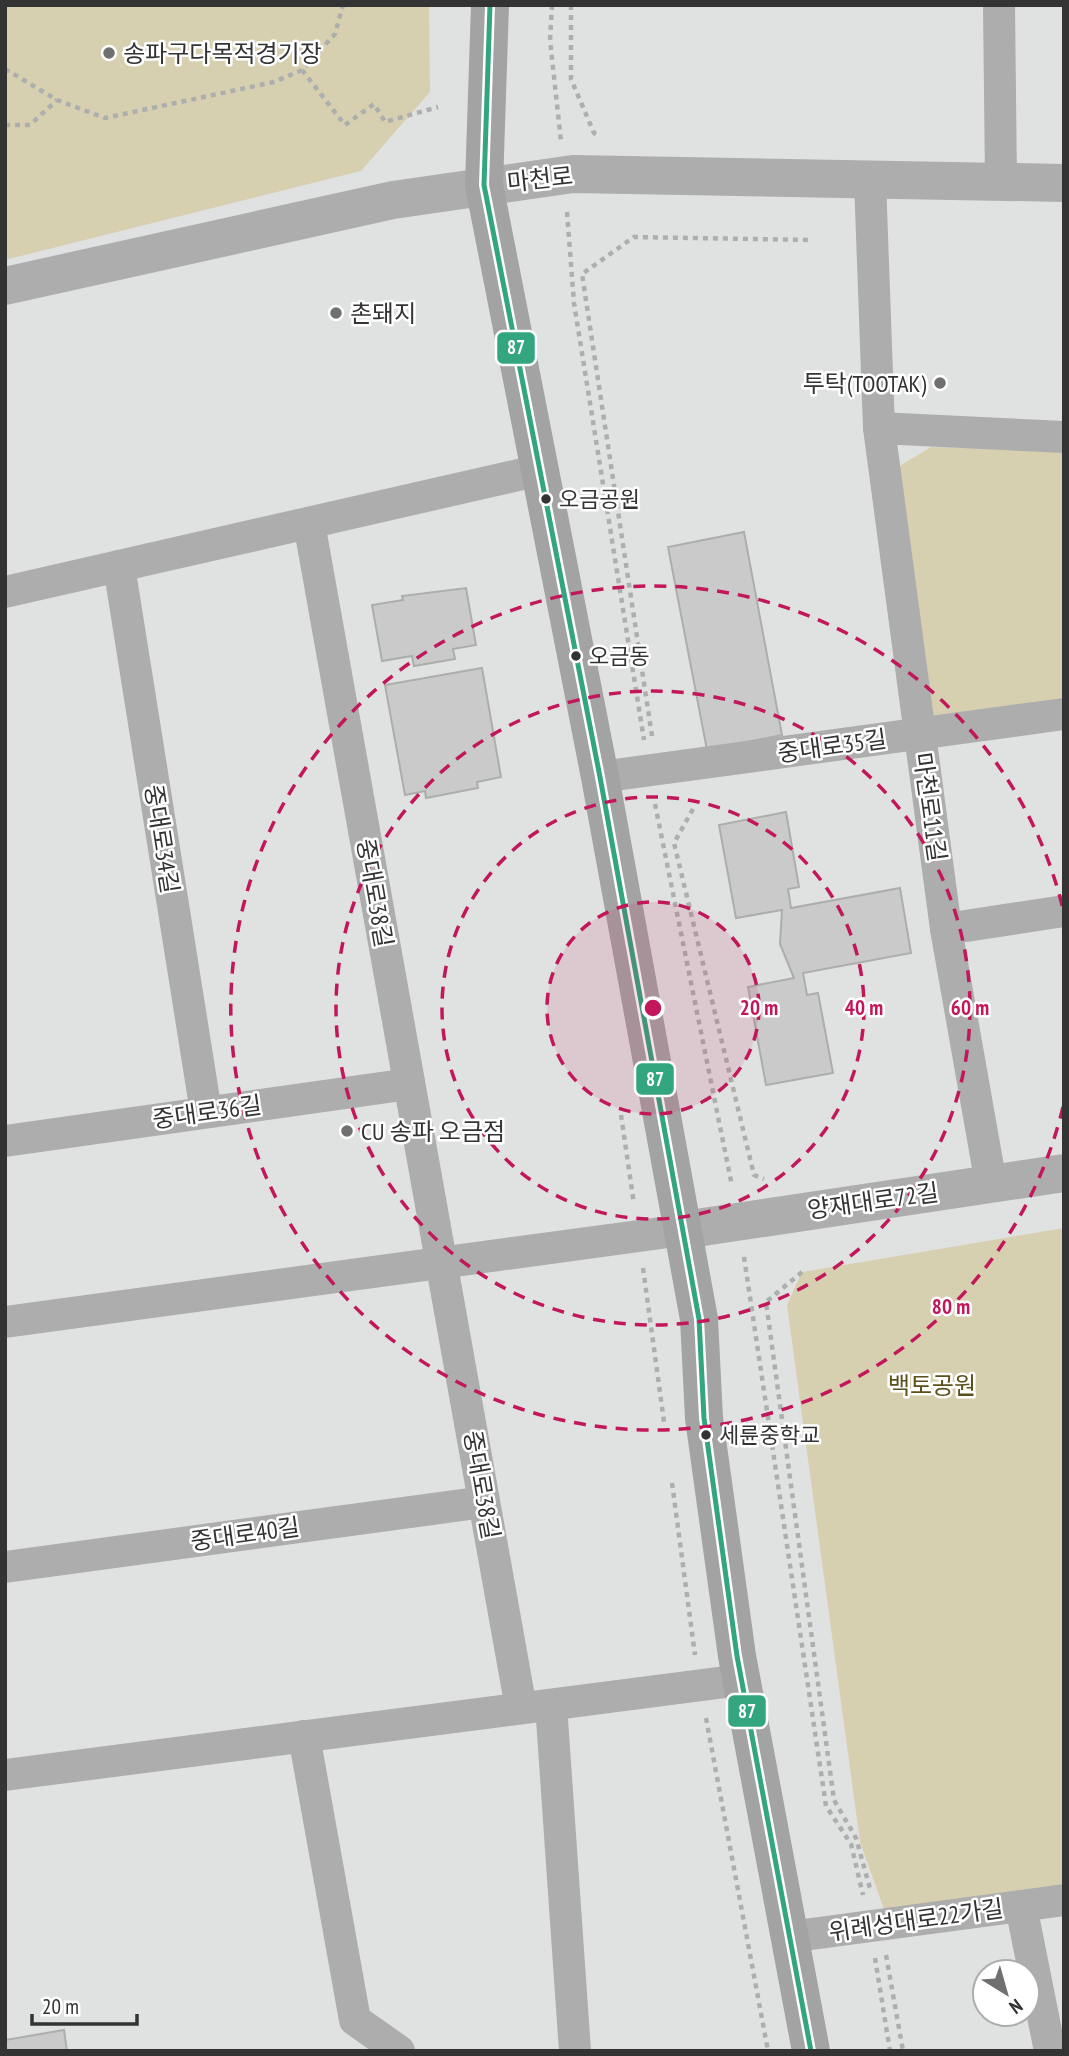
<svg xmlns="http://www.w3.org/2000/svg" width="1069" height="2056" viewBox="0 0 1069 2056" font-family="'PT Sans Narrow','Noto Sans KR',sans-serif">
  <rect width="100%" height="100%" fill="#e0e2e1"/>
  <g fill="#d7d0b0">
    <path d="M5,5H429L430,92L361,171L5,260Z"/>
    <path d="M931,447L1064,451V705L933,724L898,467Z"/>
    <path d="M1064,1228V1886L885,1912L860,1842L787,1305L802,1272Z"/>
  </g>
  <g fill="#c9cac9" stroke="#acaeac" stroke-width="2">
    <path d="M744,532L782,735L707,750L668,547Z"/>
    <path d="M466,588L476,645L453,649L455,659L414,666L412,656L382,661L372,605L403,600L402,596Z"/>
    <path d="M482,668L501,777L477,782L478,788L426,798L425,791L405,795L385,685Z"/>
    <path d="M786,812L799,887L788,889L791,908L900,888L911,953L803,973L807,995L818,993L833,1073L766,1085L748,987L794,978L780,944L782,910L736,918L719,825Z"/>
    <path d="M64,2030L67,2051H5V2040Z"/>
  </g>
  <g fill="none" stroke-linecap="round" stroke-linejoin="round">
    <g stroke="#adaeae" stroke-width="4.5" stroke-dasharray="5 5" stroke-linecap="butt">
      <path d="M552,5L550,40L561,141"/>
      <path d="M571,5V79L594,133L600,136"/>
      <path d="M5,69L57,100L105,118L274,82L302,70L335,34L343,5"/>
      <path d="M302,70L345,125L374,104L385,122L438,107"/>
      <path d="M5,125H30L57,100"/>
      <path d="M567,212L574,303L644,740"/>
      <path d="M652,736L582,274L634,237L812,240"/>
      <path d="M655,804L732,1186"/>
      <path d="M693,809L674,843L754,1175L764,1179"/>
      <path d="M621,1115L634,1204"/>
      <path d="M744,1257L826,1806L851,1844L863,1895"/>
      <path d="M643,1268L664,1422"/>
      <path d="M802,1272L766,1302L834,1800L856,1838L871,1892"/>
      <path d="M672,1483L695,1655"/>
      <path d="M706,1718L768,2051"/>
      <path d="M886,1955L903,2051"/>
      <path d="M875,1958L890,2051"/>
    </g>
    <g stroke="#adadad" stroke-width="32">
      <path d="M999,5L1001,182"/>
      <path d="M870,180L879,428L946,929L991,1184"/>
      <path d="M879,428L1064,437"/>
      <path d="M309,523L521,1708"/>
      <path d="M119,566L206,1112"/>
      <path d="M5,592L540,470"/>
      <path d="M600,777L1064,714"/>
      <path d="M946,929L1064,911"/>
      <path d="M5,1141L409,1084"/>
      <path d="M5,1322L683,1230"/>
      <path d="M5,1567L484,1502"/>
      <path d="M551,1705L575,2051"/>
      <path d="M304,1736L355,2020L399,2051"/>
      <path d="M5,1775L741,1680"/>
      <path d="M1021,1906L1064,1900"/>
      <path d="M789,1937L1021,1906L1050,2051"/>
    </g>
    <g stroke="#adadad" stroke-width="38">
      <path d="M5,286L393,200L573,174L1064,183"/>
      <path d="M683,1230L1064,1173"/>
    </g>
    <path stroke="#a3a3a3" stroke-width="38" d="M490,5L484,185L600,777L699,1319L704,1418L737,1656L811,2051"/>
    <defs>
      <path id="bus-1" d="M490,5L484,185L600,777L699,1319L704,1418L737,1656L811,2051"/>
    </defs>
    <use href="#bus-1" stroke="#fff" stroke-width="10"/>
    <use href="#bus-1" stroke="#33a67f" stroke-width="5"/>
  </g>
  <circle cx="653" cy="1008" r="106" fill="#c2185b" fill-opacity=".12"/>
  <g fill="none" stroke="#c2185b" stroke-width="3.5" stroke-dasharray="12 9">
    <circle cx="653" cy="1008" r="106"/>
    <circle cx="653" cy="1008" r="211"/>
    <circle cx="653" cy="1008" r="317"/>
    <path d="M1063 1107A422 422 0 1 1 1063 909"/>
  </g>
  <g fill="#6f706f" stroke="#fff" stroke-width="2.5">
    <circle cx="109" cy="53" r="7"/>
    <circle cx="336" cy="313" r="7"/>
    <circle cx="940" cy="383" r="7"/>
    <circle cx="347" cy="1131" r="7"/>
  </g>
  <g fill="#323332" stroke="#fff" stroke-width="2.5">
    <circle cx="546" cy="499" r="6"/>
    <circle cx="576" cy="656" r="6"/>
    <circle cx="706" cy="1435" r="6"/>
  </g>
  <g text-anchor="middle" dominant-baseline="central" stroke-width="5" stroke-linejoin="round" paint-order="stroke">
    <g font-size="22" fill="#323332" stroke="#fff" text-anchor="start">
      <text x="559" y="499">오금공원</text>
      <text x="589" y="656">오금동</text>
      <text x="719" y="1435">세륜중학교</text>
    </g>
    <g font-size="24" fill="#323332" stroke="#fff" text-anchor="start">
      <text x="123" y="53">송파구다목적경기장</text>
      <text x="350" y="313">촌돼지</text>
      <text x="926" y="383" text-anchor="end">투탁(TOOTAK)</text>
      <text x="361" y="1131">CU 송파 오금점</text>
    </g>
    <g font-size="24" fill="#323332" stroke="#fff">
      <text transform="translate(540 179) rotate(-6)">마천로</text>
      <text transform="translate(832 746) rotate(-8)">중대로35길</text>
      <text transform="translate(930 807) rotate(82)">마천로11길</text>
      <text transform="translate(162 839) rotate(81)">중대로34길</text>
      <text transform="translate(375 893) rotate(80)">중대로38길</text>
      <text transform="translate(207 1112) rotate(-8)">중대로36길</text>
      <text transform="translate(873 1201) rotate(-8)">양재대로72길</text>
      <text transform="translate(482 1485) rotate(80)">중대로38길</text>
      <text transform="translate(245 1534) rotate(-8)">중대로40길</text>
      <text transform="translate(916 1920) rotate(-8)">위례성대로22가길</text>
    </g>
    <g font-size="24" fill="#5c501a" stroke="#fff">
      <text x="932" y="1385">백토공원</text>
    </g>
  </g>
  <circle cx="653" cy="1008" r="10" fill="#c2185b" stroke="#fff" stroke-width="3.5"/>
  <g font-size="21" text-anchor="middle" font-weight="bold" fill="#c2185b" stroke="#fff" stroke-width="5" stroke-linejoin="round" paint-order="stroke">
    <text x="759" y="1015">20 m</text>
    <text x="864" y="1015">40 m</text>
    <text x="970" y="1015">60 m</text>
    <text x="951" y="1314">80 m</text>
  </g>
  <g stroke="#fff" stroke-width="2.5">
    <rect x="496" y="331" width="40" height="34" rx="7" fill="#33a67f"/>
    <rect x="635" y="1062" width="40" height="34" rx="7" fill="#33a67f"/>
    <rect x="727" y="1694" width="40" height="34" rx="7" fill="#33a67f"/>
  </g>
  <g font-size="19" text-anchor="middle" font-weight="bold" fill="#fff">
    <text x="516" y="354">87</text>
    <text x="655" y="1086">87</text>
    <text x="747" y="1718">87</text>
  </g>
  <rect width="1069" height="2056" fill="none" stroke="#323332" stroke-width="14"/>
  <g transform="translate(1006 1993) rotate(143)"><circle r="33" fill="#ffffff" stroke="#adadad" stroke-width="2"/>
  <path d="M0-5L12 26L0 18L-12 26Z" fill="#6f706f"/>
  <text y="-10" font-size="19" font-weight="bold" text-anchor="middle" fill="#323332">N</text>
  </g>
  <path d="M32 2014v10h105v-10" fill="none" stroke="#323332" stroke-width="3.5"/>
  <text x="42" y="2014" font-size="21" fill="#323332" stroke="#ffffff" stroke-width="5" paint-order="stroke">20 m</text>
</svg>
